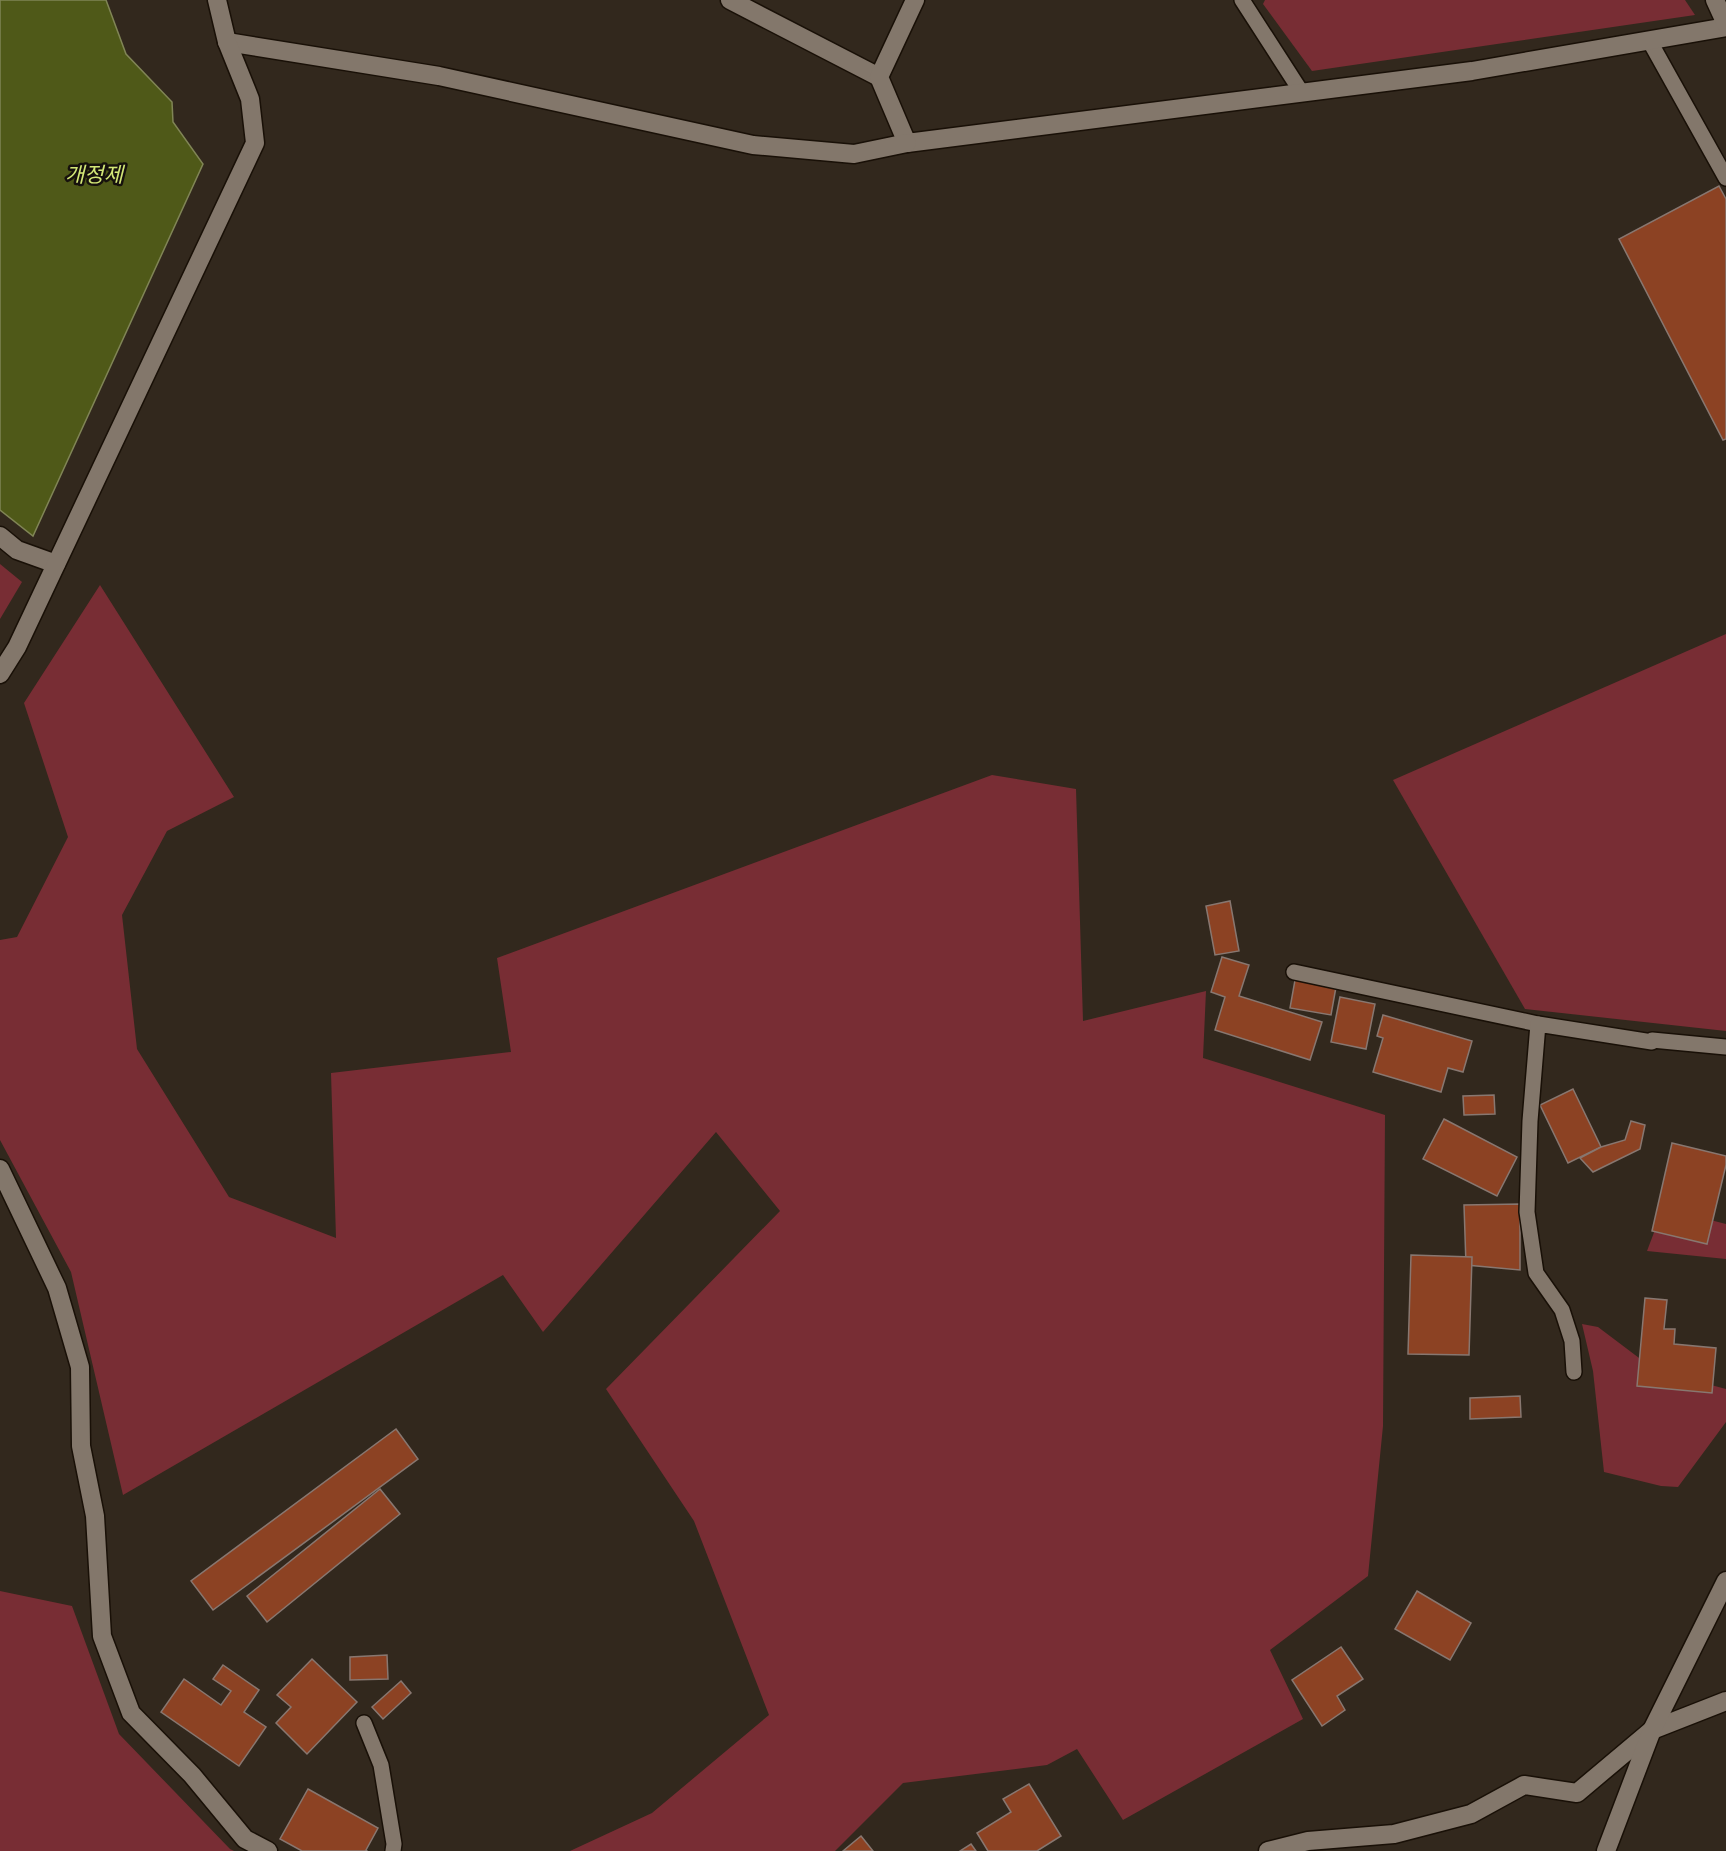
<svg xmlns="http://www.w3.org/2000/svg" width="1726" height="1851" viewBox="0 0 1726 1851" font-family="'Roboto Condensed','Noto Sans KR',sans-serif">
  <rect width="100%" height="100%" fill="#32281d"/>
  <g fill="#782d34">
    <path d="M1265,0H1685L1695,15L1312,71L1263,4Z"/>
    <path d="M0,564L22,582L0,619Z"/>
    <path d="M100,585L234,797L167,831L122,915L137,1049L229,1197L336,1238L331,1073L511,1052L497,958L992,775L1076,789L1083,1021L1206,991L1203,1058L1385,1115L1383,1426L1368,1576L1270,1650L1303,1719L1123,1820L1077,1749L1047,1765L903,1783L835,1851H570L652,1813L769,1715L694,1521L606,1389L780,1211L716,1132L543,1332L503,1275L123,1495L71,1272L0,1140V940L17,937L68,837L24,703Z"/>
    <path d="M1726,634V1031L1525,1009L1393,780Z"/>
    <path d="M1683,1213L1726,1224V1259L1647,1251L1661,1214Z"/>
    <path d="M1582,1324L1598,1327L1655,1370L1726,1389V1422L1678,1487L1661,1486L1604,1472L1593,1371Z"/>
    <path d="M0,1591L72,1606L119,1734L230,1849L234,1851H0Z"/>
  </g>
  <path fill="#4f5918" stroke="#808556" stroke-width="1.5" d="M0,0H106L126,54L172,102L173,122L203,164L33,536L0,510Z"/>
  <g fill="#8c4223" stroke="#887770" stroke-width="1.5">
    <path d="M1719,186L1726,199V439L1723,440L1619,239Z"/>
    <path d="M1230,901L1239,951L1215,955L1206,906Z"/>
    <path d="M1222,957L1249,965L1239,996L1322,1022L1310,1060L1215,1030L1225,997L1211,992Z"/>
    <path d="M1295,980L1336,987L1331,1015L1290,1008Z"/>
    <path d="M1340,997L1375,1004L1366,1049L1331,1042Z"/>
    <path d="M1383,1015L1472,1041L1463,1072L1448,1068L1441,1092L1373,1072L1383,1038L1377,1036Z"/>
    <path d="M1573,1089L1601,1147L1568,1163L1540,1105Z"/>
    <path d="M1494,1095L1495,1114L1464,1115L1463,1096Z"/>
    <path d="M1444,1119L1517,1157L1497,1196L1423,1159Z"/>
    <path d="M1631,1121L1645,1125L1640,1149L1593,1172L1580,1158L1601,1147L1625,1140Z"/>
    <path d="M1672,1143L1726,1156V1165L1707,1244L1652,1231Z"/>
    <path d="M1520,1204V1270L1466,1265L1464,1205Z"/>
    <path d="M1411,1255L1472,1257L1469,1355L1408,1354Z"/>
    <path d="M1645,1298L1667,1300L1664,1329H1675L1674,1344L1716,1348L1712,1393L1637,1386Z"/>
    <path d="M1520,1396L1521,1417L1470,1419V1398Z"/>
    <path d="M396,1429L418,1459L213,1610L191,1581Z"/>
    <path d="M380,1489L400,1514L267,1622L247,1596Z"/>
    <path d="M1417,1591L1471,1623L1450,1660L1395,1629Z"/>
    <path d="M1341,1647L1363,1679L1337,1696L1345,1710L1322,1726L1292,1680Z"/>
    <path d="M387,1655L388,1679L350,1680V1657Z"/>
    <path d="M312,1659L357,1702L307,1754L276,1723L291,1707L277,1695Z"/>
    <path d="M223,1665L259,1690L244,1712L266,1727L239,1766L161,1712L184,1679L221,1705L231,1691L213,1679Z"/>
    <path d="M401,1681L411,1693L383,1719L372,1707Z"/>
    <path d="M1029,1784L1061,1836L1037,1851H988L977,1833L1011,1812L1003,1799Z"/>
    <path d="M308,1789L378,1828L366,1850L367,1851H302L280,1839Z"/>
    <path d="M861,1836L873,1851H843Z"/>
    <path d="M971,1844L976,1851H960Z"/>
  </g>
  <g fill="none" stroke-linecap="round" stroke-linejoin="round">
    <defs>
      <g id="service">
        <path d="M1242,0L1302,93"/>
        <path d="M1649,40L1726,178"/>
        <path d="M1294,972L1538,1024"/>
        <path d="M1574,1372L1572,1341L1562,1310L1536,1273L1527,1212L1530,1121L1538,1024L1652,1042V1040L1726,1047"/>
        <path d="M364,1723L381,1765L394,1844L393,1851"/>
      </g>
      <g id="minor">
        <path d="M730,0L879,77"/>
        <path d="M915,0L879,77L907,143L1472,71L1726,27"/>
        <path d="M1715,0L1726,24"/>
        <path d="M227,42L439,76L753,145L854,154L907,143"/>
        <path d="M0,536L17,550L56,564"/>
        <path d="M0,674L17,647L255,143L250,99L227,42L217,0"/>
        <path d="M0,1169L57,1288L80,1367L81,1446L95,1516L102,1636L131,1713L192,1775L245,1839L268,1851"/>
        <path d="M1268,1851L1308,1841L1394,1834L1471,1814L1524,1785L1577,1793L1652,1730L1726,1701"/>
      </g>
      <path id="tertiary" d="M1606,1851L1652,1730L1726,1581"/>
    </defs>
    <use href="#service" stroke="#191007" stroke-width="18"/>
    <use href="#minor" stroke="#191007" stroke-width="21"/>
    <use href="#tertiary" stroke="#191007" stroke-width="21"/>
    <use href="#service" stroke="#83776b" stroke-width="15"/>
    <use href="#minor" stroke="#83776b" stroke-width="18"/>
    <use href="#tertiary" stroke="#83776b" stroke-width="18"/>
  </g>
  <g text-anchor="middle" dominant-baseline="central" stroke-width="5" stroke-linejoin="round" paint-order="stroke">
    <g font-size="21" font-style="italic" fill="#d3e777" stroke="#16110d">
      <text x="94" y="175">개정제</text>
    </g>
  </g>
</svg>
